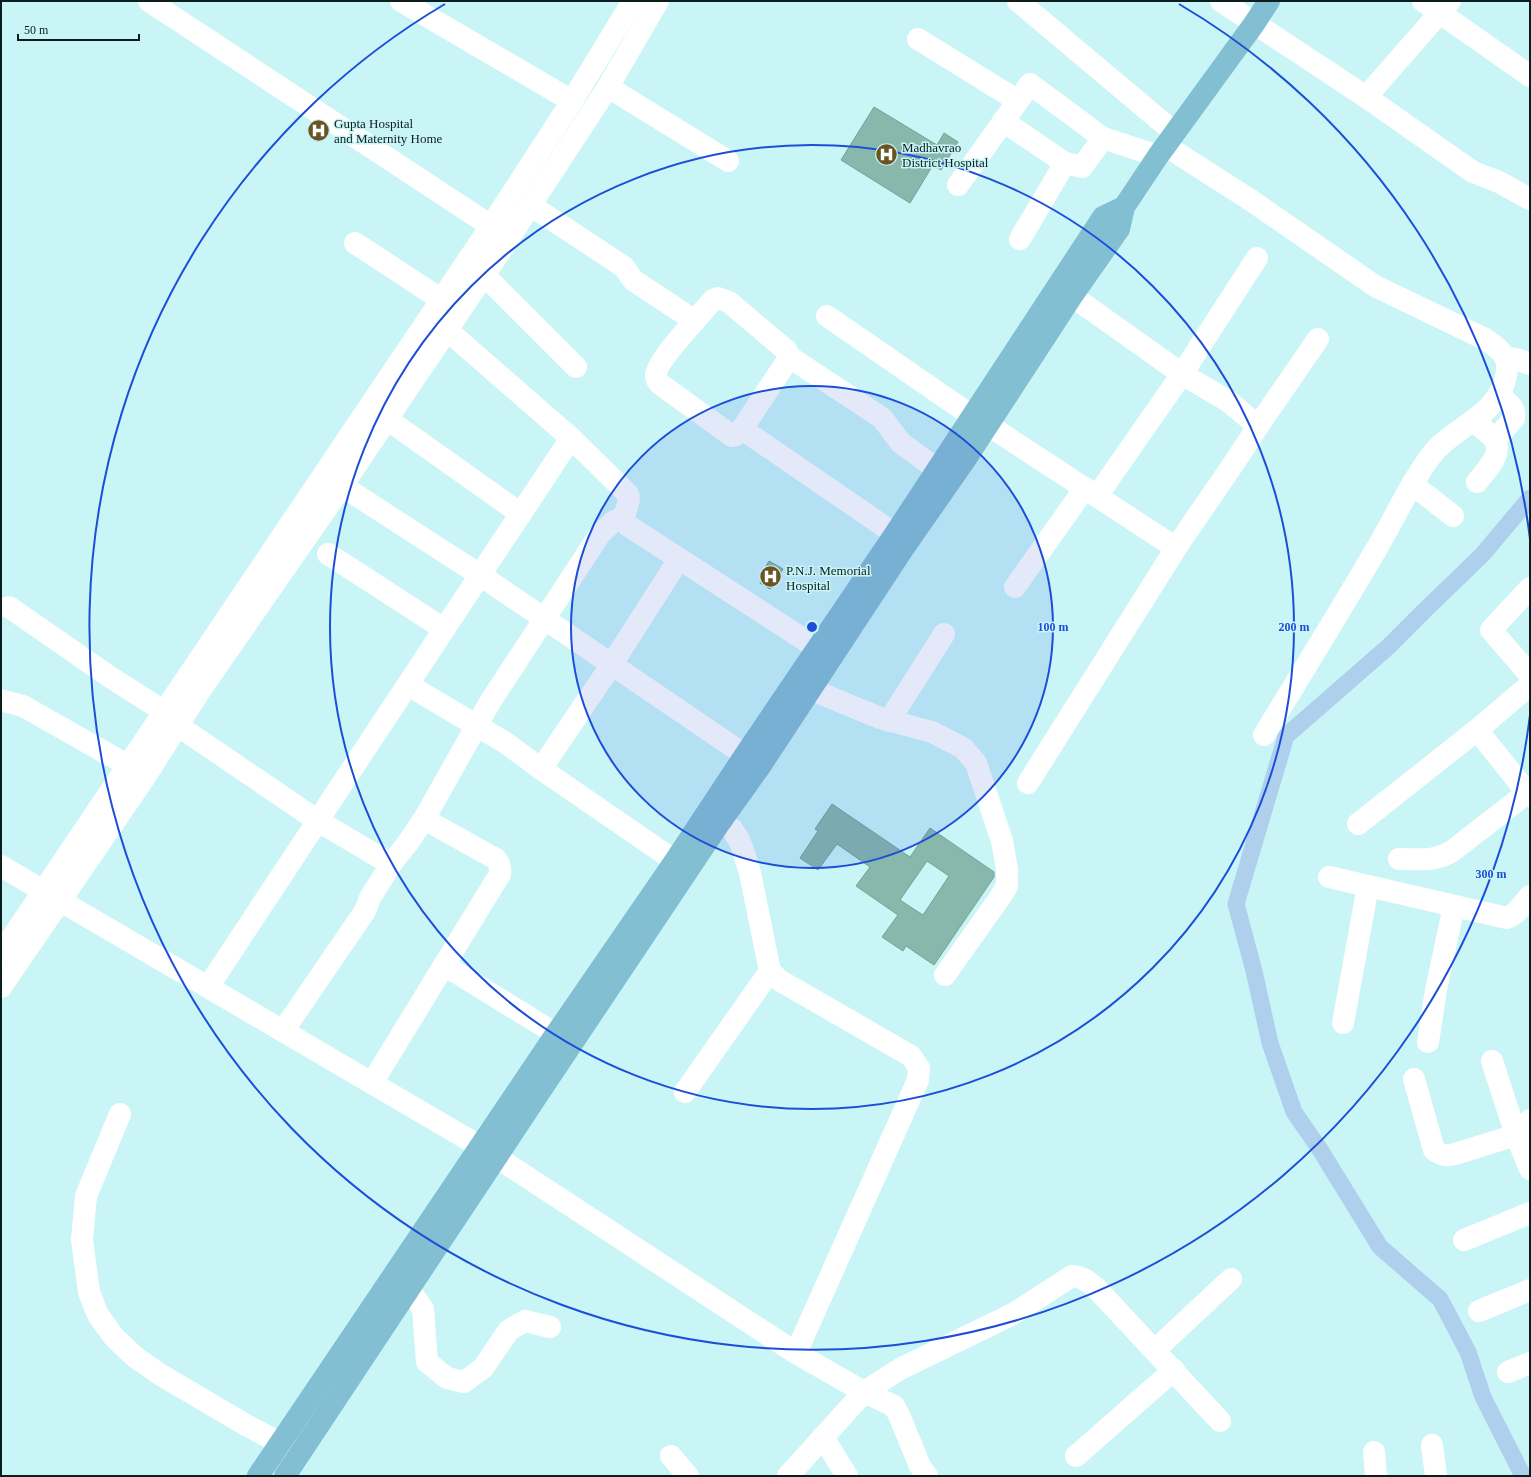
<svg xmlns="http://www.w3.org/2000/svg" width="1531" height="1477" viewBox="0 0 1531 1477" font-family="Georgia,serif">
  <rect width="100%" height="100%" fill="#c9f5f7"/>
  <g fill="none" stroke-linecap="round" stroke-linejoin="round">
    <path stroke="#afd0ed" stroke-width="17" d="M1523,1476L1483,1397L1468,1352L1440,1299L1380,1247L1319,1148L1294,1112L1270,1043L1254,971L1236,904L1286,736L1388,647L1426,609L1482,555L1530,498"/>
  </g>
  <g fill="#88b8ab" stroke="#79a095" fill-rule="evenodd">
    <path d="M874,107L937,145L944,133L958,142L941,170L933,165L910,203L841,160Z"/>
    <path d="M769,561L783,569L770,589L760,583L764,575L762,573Z"/>
    <path d="M832,804L910,857L930,828L994,872V877L934,965L906,946L903,951L882,937L898,915L856,886L870,867L837,844L818,870L800,858L818,831L815,829ZM927,861L949,876L923,915L900,900Z"/>
  </g>
  <g fill="none" stroke-linecap="round" stroke-linejoin="round">
    <g stroke="#fff" stroke-width="22">
      <path d="M149,1L503,234"/>
      <path d="M401,1L572,101"/>
      <path d="M1018,1L1175,133"/>
      <path d="M1221,1L1366,97L1473,172L1499,182L1530,199"/>
      <path d="M1423,1L1530,76"/>
      <path d="M918,39L1018,101"/>
      <path d="M608,87L728,161"/>
      <path d="M1366,97L1450,1"/>
      <path d="M1003,121L1065,163L1082,167L1103,138"/>
      <path d="M1166,146L1249,199L1375,286L1485,339C1505,352 1512,360 1504,383C1492,419 1451,428 1430,457C1409,485 1395,518 1377,548C1340,611 1302,673 1264,735"/>
      <path d="M958,185L1030,84L1103,138L1158,156"/>
      <path d="M530,205L624,267L633,280L695,321"/>
      <path d="M1020,239L1065,163"/>
      <path d="M355,243L442,300"/>
      <path d="M1257,258L1182,374L1228,401L1258,426L1318,339"/>
      <path d="M484,275L576,367"/>
      <path d="M1072,296L1182,374L1097,496"/>
      <path d="M718,298L729,302L787,351L788,356L787,361L742,429L736,435L732,436L660,384C658,382 656,379 656,376C655,362 702,313 713,300Z"/>
      <path d="M827,316L972,416"/>
      <path d="M788,356L882,418L901,443L938,470"/>
      <path d="M1505,357L1519,360L1530,364"/>
      <path d="M387,419L521,514"/>
      <path d="M1474,421C1479,426 1491,434 1495,440C1503,455 1485,471 1477,482"/>
      <path d="M988,425L1176,548L1028,783"/>
      <path d="M742,429L895,534"/>
      <path d="M571,438L628,494C632,506 619,515 627,525L817,648"/>
      <path d="M1495,440L1514,418C1516,407 1506,401 1499,395"/>
      <path d="M1412,484L1453,516"/>
      <path d="M342,486L480,575L571,438L447,330"/>
      <path d="M1176,548C1203,507 1232,468 1258,426"/>
      <path d="M328,554L444,629"/>
      <path d="M1015,587L1085,488"/>
      <path d="M1530,588L1491,630L1530,675"/>
      <path d="M9,607L110,677L165,712"/>
      <path d="M408,685L506,743L541,769L675,861"/>
      <path d="M810,689L880,718L932,732L963,748L976,763L1002,841L1007,869V886L1001,896L945,975"/>
      <path d="M1,700L23,706L129,766"/>
      <path d="M889,721L944,634"/>
      <path d="M177,725L318,821L391,864L370,898L365,911L283,1031"/>
      <path d="M1477,730L1530,796"/>
      <path d="M541,769L612,664L679,559"/>
      <path d="M721,821L732,829L739,840L743,850L750,873L770,971L779,980L911,1056L919,1068L918,1080L796,1353"/>
      <path d="M1358,824L1477,730L1530,685"/>
      <path d="M1399,859C1419,859 1432,862 1451,852L1527,793"/>
      <path d="M391,864L407,844L424,819L490,702L600,534L613,522L623,517"/>
      <path d="M1,866L481,1147L796,1353L864,1392L894,1406L899,1415L920,1466L927,1476"/>
      <path d="M1329,877L1507,918C1518,914 1522,904 1530,896"/>
      <path d="M1,954L491,226L572,101L633,1"/>
      <path d="M444,965L556,1034"/>
      <path d="M1,987L145,777L199,692L342,486L509,238L608,87L658,1"/>
      <path d="M208,987L480,575L745,755"/>
      <path d="M1343,1023L1368,886"/>
      <path d="M1428,1042L1436,990L1454,906"/>
      <path d="M1492,1061L1516,1135L1530,1169"/>
      <path d="M1414,1079L1434,1150C1442,1156 1446,1156 1455,1154L1516,1135L1530,1120"/>
      <path d="M372,1083L500,874C501,868 500,864 496,859L424,819"/>
      <path d="M685,1092L770,971"/>
      <path d="M120,1114L86,1196L82,1240L89,1292L98,1315L114,1337L135,1357L161,1375L246,1425L297,1452"/>
      <path d="M1464,1240L1530,1213"/>
      <path d="M409,1289L423,1309L427,1362L447,1378L464,1382L483,1368L509,1330L525,1321L550,1327"/>
      <path d="M1479,1311L1530,1290"/>
      <path d="M1155,1350L1231,1279"/>
      <path d="M1508,1372L1530,1363"/>
      <path d="M823,1437L847,1476"/>
      <path d="M1432,1445L1436,1476"/>
      <path d="M1374,1452L1376,1476"/>
      <path d="M671,1456L688,1476"/>
      <path d="M1076,1456L1174,1370"/>
      <path d="M788,1476L864,1392L900,1369L1013,1314L1072,1276C1083,1277 1088,1281 1097,1289L1220,1421"/>
    </g>
    <g stroke="#83bfd2" stroke-width="22">
      <path d="M258,1476L556,1034L675,861L745,755L895,534L1103,217L1124,207"/>
      <path d="M285,1476L539,1093L721,821L761,765L903,549L965,460L1072,296L1119,229L1124,207L1158,156L1254,24L1269,1"/>
    </g>
  </g>
  <circle cx="812" cy="627" r="241" fill="#1d4ed8" fill-opacity=".12"/>
  <g fill="none" stroke="#1d4ed8" stroke-width="2">
    <circle cx="812" cy="627" r="241"/>
    <circle cx="812" cy="627" r="482"/>
    <path d="M1530 715A723 723 0 1 1 445 4M1179 4A723 723 0 0 1 1530 539"/>
  </g>
  <defs>
    <symbol id="hospital-disc" viewBox="-11 -11 22 22"><circle r="9.5" fill="#6b5424" stroke="#c9f5f7"/><path d="M-5-5h3v3.5h4V-5h3V5h-3V1.5h-4V5h-3Z" fill="#fff"/></symbol>
  </defs>
  <g fill-rule="evenodd">
    <use href="#hospital-disc" x="306" y="118" width="25" height="25"/>
    <use href="#hospital-disc" x="874" y="142" width="25" height="25"/>
    <use href="#hospital-disc" x="758" y="564" width="25" height="25"/>
  </g>
  <g text-anchor="middle" dominant-baseline="central" stroke-width="3" stroke-linejoin="round" paint-order="stroke">
    <g font-size="13" fill="#0c1d1e" stroke="#c9f5f7" text-anchor="start">
      <text x="334" y="123">Gupta Hospital<tspan x="334" dy="15">and Maternity Home</tspan></text>
      <text x="902" y="147">Madhavrao<tspan x="902" dy="15">District Hospital</tspan></text>
      <text x="786" y="570">P.N.J. Memorial<tspan x="786" dy="15">Hospital</tspan></text>
    </g>
  </g>
  <circle cx="812" cy="627" r="6" fill="#1d4ed8" stroke="#c9f5f7" stroke-width="2"/>
  <g font-size="12" text-anchor="middle" font-weight="bold" fill="#1d4ed8" stroke="#c9f5f7" stroke-width="3" stroke-linejoin="round" paint-order="stroke">
    <text x="1053" y="631">100 m</text>
    <text x="1294" y="631">200 m</text>
    <text x="1491" y="878">300 m</text>
  </g>
  <rect width="1531" height="1477" fill="none" stroke="#0c1d1e" stroke-width="4"/>
  <path d="M18 34v6h121v-6" fill="none" stroke="#0c1d1e" stroke-width="2"/>
  <text x="24" y="34" font-size="12" fill="#0c1d1e" stroke="#c9f5f7" stroke-width="3" paint-order="stroke">50 m</text>
</svg>
